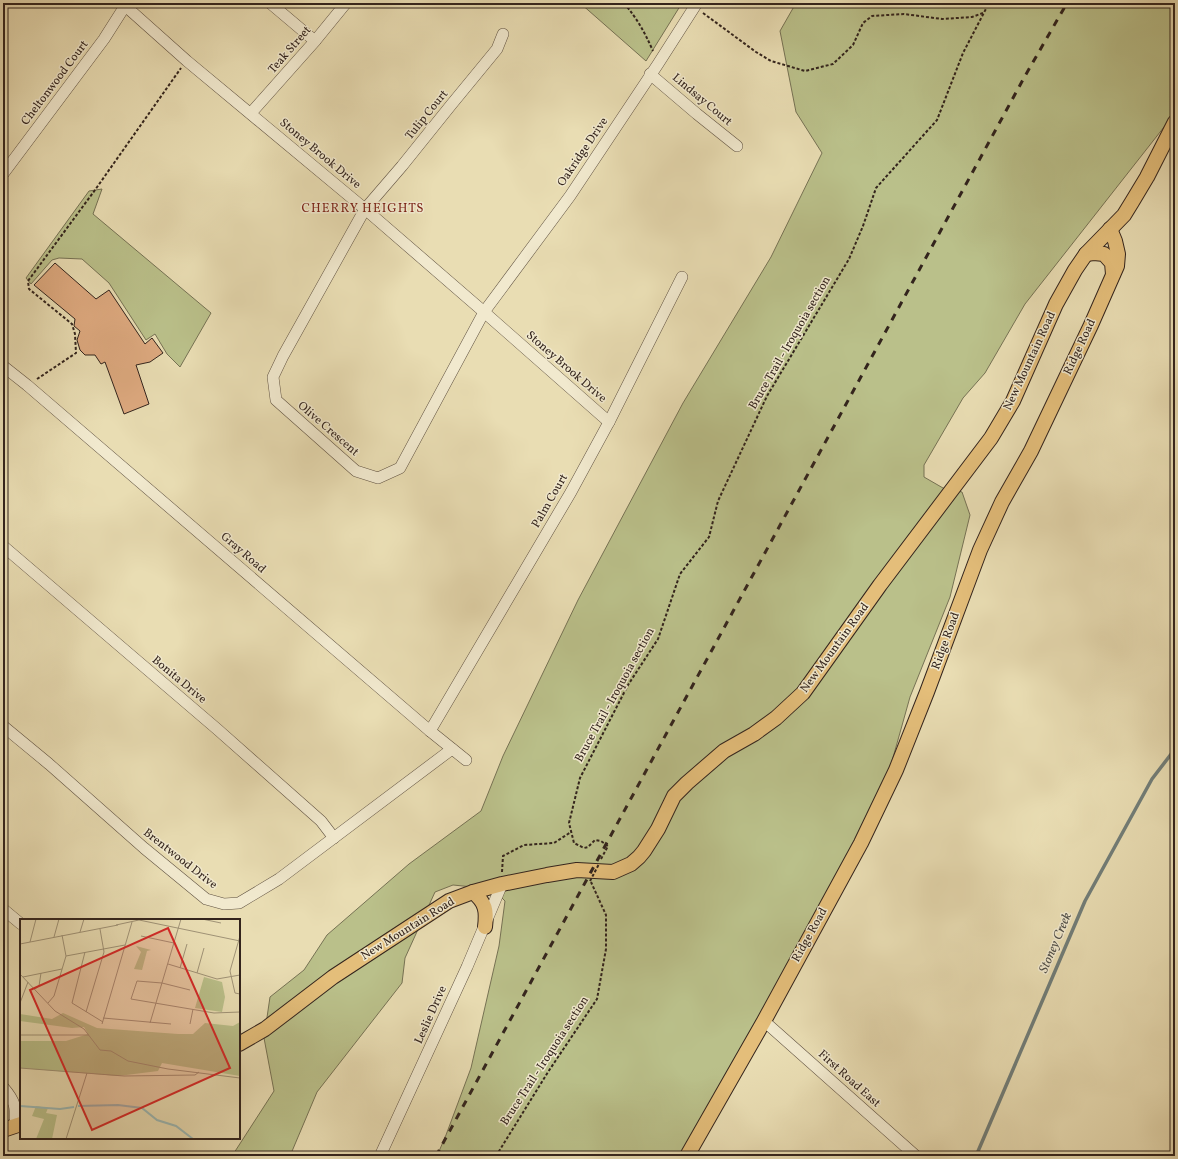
<svg xmlns="http://www.w3.org/2000/svg" width="1178" height="1159" viewBox="0 0 1178 1159" font-family="Vollkorn,serif">
  <rect width="100%" height="100%" fill="#e9ddb3"/>
  <filter id="stains"><feTurbulence type="fractalNoise" baseFrequency=".005" numOctaves="4"/><feColorMatrix values="0 0 0 0 .2 0 0 0 0 .09 0 0 0 0 .02 0 0 0 .5 -.17"/></filter>
  <radialGradient id="worn" r=".72"><stop offset=".6" stop-color="#630" stop-opacity="0"/><stop offset="1" stop-color="#630" stop-opacity=".3"/></radialGradient>
  <g fill="#bac08a" stroke="#767254">
    <path d="M580,3H682L646,61Z"/>
    <path d="M796,3H1175V113L1025,304L985,373L963,398L924,465V477L943,488L962,492L970,515L950,597L910,697L878,811L684,1156H437L446,1135L471,1068L499,946L505,901L493,889L453,885L435,892L405,958L402,983L317,1092L290,1156H232L274,1091L264,1038L270,997L304,970L327,935L409,864L481,811L503,756L578,600L683,403L771,257L822,153L796,112L780,31Z"/>
    <path d="M102,189L93,214L211,313L180,367L167,354L155,334L146,340L109,283L82,259L59,258L52,260L31,284L26,278L89,191Z"/>
  </g>
  <g fill="none" stroke-linecap="round" stroke-linejoin="round">
    <path stroke="#727e79" stroke-width="3.5" d="M976,1156L1085,901L1152,779L1175,749"/>
  </g>
  <path fill="#dda97f" stroke="#33241d" d="M55,263L96,299L109,290L145,344L152,338L163,353L150,362L136,365L149,404L124,414L105,362L101,364L95,355H85L80,350L77,340L80,331L74,326L75,319L34,285Z"/>
  <g fill="none" stroke-linecap="round" stroke-linejoin="round">
    <defs>
      <g id="minor">
        <path d="M122,3L187,61L365,209L484,312L609,422"/>
        <path d="M270,3L315,41"/>
        <path d="M503,34L497,49L451,105L402,166L365,209L283,356L273,377L276,400L356,471L378,478L400,468L484,312L570,196L658,64L697,3"/>
        <path d="M650,74L697,114L737,146"/>
        <path d="M251,113L315,41L346,3"/>
        <path d="M3,174L104,39L125,6"/>
        <path d="M3,366L27,385L430,731L466,760"/>
        <path d="M3,546L217,729L321,821L334,838"/>
        <path d="M3,726L49,764L144,848L206,899L224,904L239,903L279,879L452,749"/>
        <path d="M430,731L571,492L609,422L682,277"/>
        <path d="M3,909L21,924"/>
        <path d="M764,1021L916,1156"/>
        <path d="M3,1087C16,1102 16,1107 15,1126"/>
        <path d="M380,1156L467,967L502,884"/>
      </g>
      <g id="major">
        <path d="M1086,254L1094,253L1104,254L1112,263L1113,274"/>
        <path d="M473,892C486,903 487,911 485,927"/>
        <path d="M239,1044L265,1029L333,977L449,901L473,892L502,884L547,875L577,870L613,872L631,864L639,857L644,851L658,829L674,796L687,783L724,751L754,734L776,718L803,693L880,585L991,438L1013,401L1056,304L1075,270L1086,254L1124,215L1132,202L1147,177L1175,122"/>
        <path d="M3,1130L21,1124"/>
        <path d="M687,1156L764,1021L861,843L896,770L927,692L980,550L1002,502L1031,451L1091,325L1117,266L1118,254L1115,241L1110,229"/>
      </g>
    </defs>
    <use href="#minor" stroke="#605242" stroke-width="12"/>
    <use href="#major" stroke="#33241d" stroke-width="16"/>
    <g stroke="#33241d" stroke-width="2" stroke-dasharray="3 2" stroke-linecap="butt">
      <path d="M624,3C638,20 644,31 653,51"/>
      <path d="M703,13L756,52L771,61L805,71L833,64L853,45L863,23L872,16L904,14L942,19L972,17L983,13"/>
      <path d="M37,379L76,353L75,334L72,324L29,289L28,281L95,190L181,68"/>
      <path d="M601,859L608,846L601,841L595,840L588,847L584,848L574,843L569,823L580,778L628,685L658,639L680,574L709,537L718,501L767,396L849,259L863,226L876,188L937,120L963,53L989,3"/>
      <path d="M502,872L503,856L524,845L554,843L571,832"/>
      <path d="M496,1156L548,1072L597,999L606,949V915L591,882"/>
    </g>
    <use href="#minor" stroke="#f1e9ce" stroke-width="11"/>
    <use href="#major" stroke="#e4be7a" stroke-width="14"/>
    <path stroke="#33241d" stroke-width="3" stroke-dasharray="7 7" stroke-linecap="butt" d="M436,1156L1025,76L1067,3"/>
    <path stroke="#33241d" stroke-width="2" stroke-dasharray="3 2" stroke-linecap="butt" d="M590,881L599,864"/>
  </g>
  <g text-anchor="middle" dominant-baseline="central" stroke-width="3" stroke-linejoin="round" paint-order="stroke">
    <g font-size="12" fill="#33241d" stroke="#f1e9ce">
      <text transform="translate(290 50) rotate(-49)">Teak Street</text>
      <text transform="translate(55 83) rotate(-53)">Cheltonwood Court</text>
      <text transform="translate(702 100) rotate(40)">Lindsay Court</text>
      <text transform="translate(427 115) rotate(-51)">Tulip Court</text>
      <text transform="translate(583 152) rotate(-56)">Oakridge Drive</text>
      <text transform="translate(320 154) rotate(40)">Stoney Brook Drive</text>
      <text transform="translate(790 343) rotate(-60)">Bruce Trail - Iroquoia section</text>
      <text transform="translate(1080 347) rotate(-65)">Ridge Road</text>
      <text transform="translate(1030 361) rotate(-65)">New Mountain Road</text>
      <text transform="translate(566 367) rotate(41)">Stoney Brook Drive</text>
      <text transform="translate(328 429) rotate(41)">Olive Crescent</text>
      <text transform="translate(550 501) rotate(-60)">Palm Court</text>
      <text transform="translate(243 553) rotate(41)">Gray Road</text>
      <text transform="translate(946 641) rotate(-70)">Ridge Road</text>
      <text transform="translate(835 648) rotate(-54)">New Mountain Road</text>
      <text transform="translate(179 680) rotate(40)">Bonita Drive</text>
      <text transform="translate(615 695) rotate(-61)">Bruce Trail - Iroquoia section</text>
      <text transform="translate(180 859) rotate(38)">Brentwood Drive</text>
      <text transform="translate(408 929) rotate(-32)">New Mountain Road</text>
      <text transform="translate(810 935) rotate(-61)">Ridge Road</text>
      <text transform="translate(431 1015) rotate(-66)">Leslie Drive</text>
      <text transform="translate(545 1061) rotate(-57)">Bruce Trail - Iroquoia section</text>
      <text transform="translate(849 1079) rotate(42)">First Road East</text>
    </g>
    <g font-size="13" letter-spacing="1" fill="#7a1f14" stroke="#f1e9ce">
      <text x="363" y="209">CHERRY HEIGHTS</text>
    </g>
    <g font-size="13" font-style="italic" fill="#52514b" stroke="#f1e9ce">
      <text transform="translate(1056 943) rotate(-67)">Stoney Creek</text>
    </g>
  </g>
  <g transform="translate(20 919)">
    <rect width="220" height="220" fill="#e9ddb3"/>
    <path d="M116,27L131,31L127,32L122,51L114,50L121,33ZM184,58L202,63L205,78L202,93L175,89ZM43,94L77,109L158,115H173L185,104L213,107L220,103V157L142,144L138,152L98,157L0,149V122H46L68,115L64,108L52,109L0,102V95L32,100ZM16,187L28,189L26,194L37,196L32,220H16L24,200L12,197Z" fill="#bac08a"/>
    <path fill="none" stroke="#9cbab7" stroke-width="2" d="M0,187L40,190L54,188M58,187L98,186L122,189L137,201L156,207L173,220"/>
    <path fill="none" stroke="#a09377" stroke-width="1" d="M182,0L201,4M96,6L119,1L220,22M60,13L64,0M121,17L154,24M220,17L210,52L215,74L220,75M34,18L39,0M10,23L16,0M0,25L98,6M65,33L52,84L83,103M46,37L105,26M148,45L197,60L220,56M160,49L167,25M177,54L184,29M0,55L35,92L64,110L80,131L91,132L108,142L148,150L220,159M3,58L42,50M15,70L19,67L21,54M170,71L142,64L117,62L111,80L194,94L220,93M0,84L8,63M28,84L34,77L46,37L42,16M66,93L84,33L80,10M83,99L151,105M130,104L161,0M82,105L112,3M170,105L173,90M0,116H69M0,149L104,157L175,156L179,153M46,220L67,154"/>
    <path fill="#d62828" fill-opacity="0.15" stroke="#d62828" stroke-width="2" d="M148,9L210,149L72,211L10,71Z"/>
    <rect width="220" height="220" fill="none" stroke="#33241d" stroke-width="2"/>
  </g>
  <rect width="1178" height="1159" fill="none" stroke="#e9ddb3" stroke-width="16"/>
  <rect x="4" y="4" width="1170" height="1151" fill="none" stroke="#33241d" stroke-width="2"/>
  <rect x="8" y="8" width="1162" height="1143" fill="none" stroke="#33241d"/>
  <rect width="100%" height="100%" filter="url(#stains)"/>
  <rect width="100%" height="100%" fill="url(#worn)"/>
</svg>
